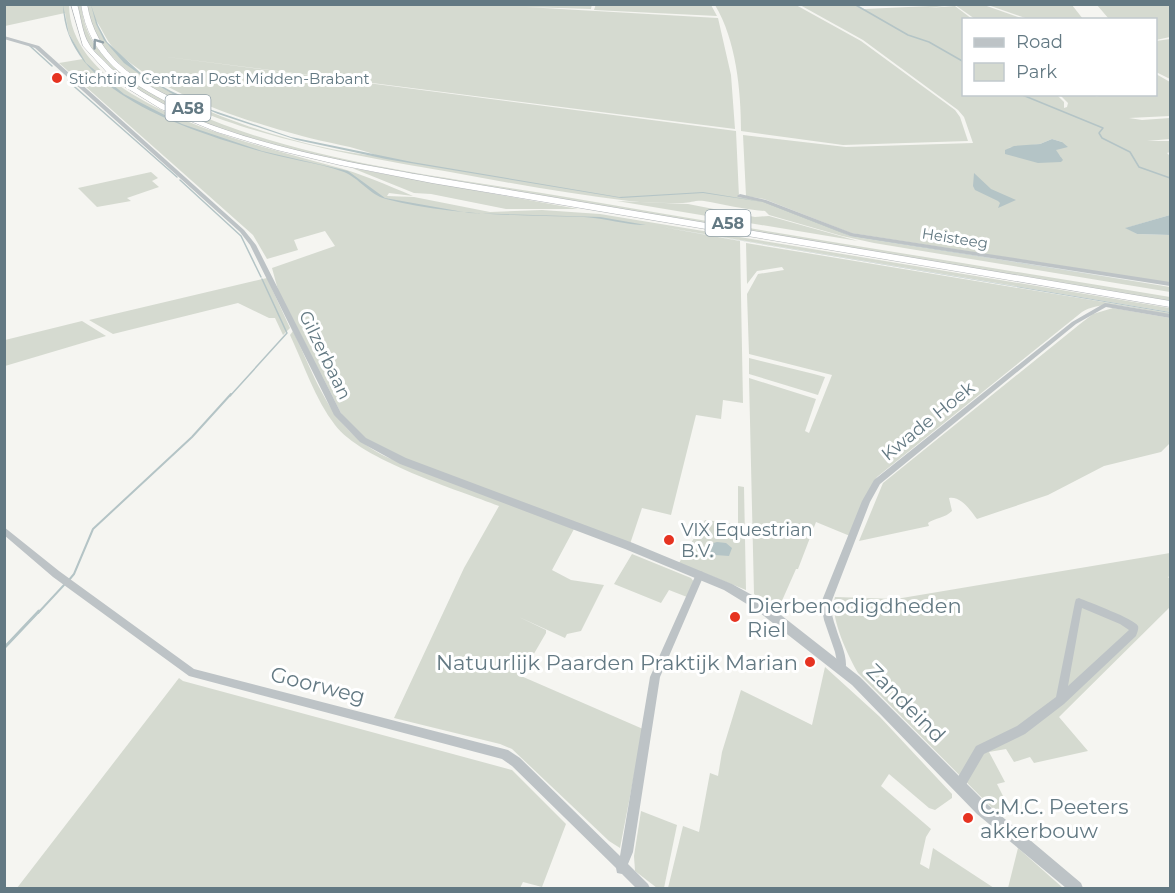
<svg xmlns="http://www.w3.org/2000/svg" width="1175" height="893" viewBox="0 0 1175 893" font-family="Montserrat,sans-serif">
  <rect width="100%" height="100%" fill="#f5f5f1"/>
  <g fill="#d5dad0" fill-rule="evenodd">
    <path d="M592,4L591,9L526,7L718,18L731,75L735,129L152,55L736,131L739,197L765,201L851,234L1170,286L851,235L841,232L850,236L1170,287V292L874,243L842,236L769,215L765,211C745,210 724,204 704,201C695,200 691,203 683,203C665,203 647,203 629,201C569,194 509,183 450,172C360,156 98,119 87,5ZM95,19C103,30 107,43 118,53C166,95 241,120 302,136C327,143 354,146 378,156C303,150 119,97 95,19Z"/>
    <path d="M596,4L711,5L717,16L594,10Z"/>
    <path d="M4,5H69C71,106 256,144 332,166C360,173 387,185 413,196L389,193L387,196L414,197L490,212L542,210L600,214L1170,308V312L662,227L740,241L743,403L723,400L721,419L696,415L671,515L642,508L630,544L405,459L367,440L344,419L278,290L272,268L335,246L325,231L294,240L298,250L267,259L253,235L59,63L83,59L69,34L65,13L5,26Z"/>
    <path d="M75,5H81C86,47 108,62 141,84C158,95 174,105 192,112C309,163 442,176 566,197C768,232 969,264 1170,297V302L354,164C274,145 130,116 85,40C79,30 78,16 75,5Z"/>
    <path d="M715,5H796L861,41L955,110L960,117L968,141L843,145L741,131C741,90 736,40 715,5Z"/>
    <path d="M800,5H855L864,9L953,5L928,8L955,6L972,19L964,20V94L1057,95L1064,102V108L1067,107L1068,103L1060,95H1091L1099,97L1094,95L1156,94V74L1170,82V116L1129,118L1142,120L1170,118V139L1147,141H1170V152L1167,153L1170,156V215L1126,228L1137,234L1170,235V283L851,233L764,199L746,196L743,135L846,147L973,143L964,117L958,110L863,40ZM1052,139L1062,142L1055,150L1061,157L1008,148L1040,144Z"/>
    <path d="M955,5H984L1024,19H975Z"/>
    <path d="M988,5H1072L1083,19H1028Z"/>
    <path d="M1097,5H1170V37L1156,40V20L1109,19Z"/>
    <path d="M1170,39V79L1156,72V41Z"/>
    <path d="M352,168L578,209H506L431,194L414,193Z"/>
    <path d="M151,172L158,178L152,181L159,187L127,198L131,201L97,207L78,188Z"/>
    <path d="M617,201L688,204L755,217L769,216L858,241Z"/>
    <path d="M746,243L1170,313V315C1143,311 1106,297 1082,312L877,477L850,536L816,522L798,569H796L777,612L754,594L749,378L816,399L805,431L809,433L832,375L749,354L747,294L758,274L784,270L782,267L757,271L747,284Z"/>
    <path d="M267,278L290,328L283,335L275,318H269L238,303L113,334L89,320Z"/>
    <path d="M1113,308L1170,318V443L1161,452L1104,466L1048,495L977,519C970,510 961,496 949,498L952,511C945,518 935,518 928,523L929,526L859,541L883,483L1080,324L1093,314Z"/>
    <path d="M82,321L106,336L5,366V340Z"/>
    <path d="M293,331C319,385 331,431 389,458L574,529L552,570L571,580L604,585L581,631L567,634L565,638L519,617L546,630V633L521,676L643,729L620,848L609,841L512,749L500,744L394,718L464,568L499,506C458,490 361,460 335,425C315,399 304,365 290,335Z"/>
    <path d="M749,358L814,374L825,377L818,395L749,374Z"/>
    <path d="M738,486L744,487L746,590L679,563L705,520L738,524Z"/>
    <path d="M1170,553V576L1168,577L1170,579V607L1059,717L1088,751L1034,763L1030,757L1014,762L1006,749L989,752L1005,782L997,784L1010,810L999,815L858,673C848,656 829,616 835,597L896,599Z"/>
    <path d="M632,554L691,578L694,582L687,597L669,590L661,603L614,584Z"/>
    <path d="M825,667L880,717L952,794V798L935,810L929,808L889,774L881,786L931,829L926,837L920,864L929,869L933,848L994,888H668L683,826L699,832L710,773L718,776L722,752L741,690L812,725Z"/>
    <path d="M179,678L183,681L512,770L566,824L542,887L523,882L520,888H17Z"/>
    <path d="M641,811L677,825L664,888H657L635,871L634,856Z"/>
    <path d="M1018,848L1063,888H1008Z"/>
  </g>
  <g fill="#b4c4c6">
    <path d="M63,5L69,34L86,63L124,94L182,124L262,151L348,171L385,198L469,213L600,217L646,225C626,225 605,218 584,217C517,215 451,216 386,199C370,195 359,178 344,172C316,162 285,159 256,150C188,130 64,91 63,5Z"/>
    <path d="M91,5L98,25L107,42L144,76L171,91L212,110L291,137L412,162L619,197L703,192L764,202L849,235L1170,287L850,236L763,202L703,193L621,198L386,159L297,140L218,114L176,96L145,78L124,63L104,40L96,24Z"/>
    <path d="M1052,139L1062,142L1068,147L1056,150L1063,160L1061,162L1038,163L1005,154V150L1014,146L1040,144Z"/>
    <path d="M974,173L991,189L1016,200L998,208L1000,203L998,201L975,190L973,186Z"/>
    <path d="M1170,215V235L1137,234L1125,228Z"/>
    <path d="M654,226L1170,312V313Z"/>
    <path d="M717,542L726,543L732,548L729,556L715,555L710,559L704,556L701,550L706,545Z"/>
  </g>
  <g fill="none" stroke-linecap="round" stroke-linejoin="round">
    <g stroke="#b4c4c6" stroke-width="1.5">
      <path d="M854,4L908,35L929,42L964,62"/>
      <path d="M30,46L52,66"/>
      <path d="M68,81L177,177"/>
      <path d="M1020,94L1103,128L1099,133L1102,138L1130,152L1139,167L1170,178"/>
      <path d="M180,180L241,236L261,277"/>
      <path d="M230,396L287,333L262,279"/>
    </g>
    <g stroke="#b4c4c6" stroke-width="2">
      <path d="M69,580L74,574L93,529L192,437L231,394"/>
      <path d="M38,613L64,585"/>
    </g>
    <path stroke="#b4c4c6" stroke-width="3" d="M4,648L39,611"/>
    <defs>
      <g id="motorway">
        <path d="M71,4H77C81,17 82,33 89,44C92,50 99,56 104,61C172,134 336,160 432,177L1170,301V307L432,183L340,165L277,150L217,132L161,109L114,80L83,46Z"/>
        <path d="M81,4H87C96,57 134,80 179,101V105H173C128,82 89,58 81,4Z"/>
      </g>
    </defs>
    <use href="#motorway" stroke="#b3b7ba" stroke-width="1"/>
    <g fill="#bdc3c6" fill-rule="evenodd">
      <path d="M740,194L766,200L852,233L1170,282V286L851,236L763,202L738,197L737,196Z"/>
      <path d="M1105,303L1170,314V318L1106,307L1076,324L880,484L870,502L831,603C831,612 833,620 836,628C840,642 849,658 845,672L842,674L839,672L835,652L824,620L821,603L862,501L874,480L1072,322Z"/>
      <path d="M4,527L59,571L194,669L508,750L520,758L620,856L650,677L697,572L700,571L703,572L704,575L660,677L633,852L628,864L648,884L650,888H636L622,874L617,873L616,868L512,766L502,759L189,676L53,577L4,535Z"/>
      <path d="M1079,598C1088,602 1135,619 1138,626C1139,629 1137,633 1136,636L1064,704L1025,734L984,754L963,790L959,791L955,790L954,786L955,782L976,746L1017,726L1056,697L1075,602L1076,599ZM1082,608L1120,624L1129,630L1068,686Z"/>
    </g>
    <path fill="#bdc3c6" fill-rule="evenodd" d="M4,36L39,46L244,230L256,245L341,413L366,438L406,458L633,543L732,584L763,601L860,677L987,804L1081,883L1083,888H1066L977,814L852,685L755,609L724,590L625,549L400,464L360,442L334,415L250,245L240,232L35,48L4,39Z"/>
    <use href="#motorway" fill="#fff" fill-rule="evenodd"/>
  </g>
  <defs><path id="oneway-chevron" d="M-2-3.5L2.5 0L-2 3.5" fill="none" stroke-width="1.6" stroke-linecap="round" stroke-linejoin="round" transform="scale(1.5)"/></defs>
  <use stroke="#92a1a8" href="#oneway-chevron" transform="translate(97 43) rotate(-126)"/>
  <g fill="#e63321" stroke="#fff" stroke-width="2">
    <circle cx="57" cy="78" r="6"/>
    <circle cx="669" cy="540" r="6"/>
    <circle cx="735" cy="617" r="6"/>
    <circle cx="810" cy="662" r="6"/>
    <circle cx="968" cy="818" r="6"/>
  </g>
  <g text-anchor="middle" dominant-baseline="central" stroke-width="6" stroke-linejoin="round" paint-order="stroke">
    <g font-size="15" fill="#637983" stroke="#fff" text-anchor="start">
      <text x="69" y="78">Stichting Centraal Post Midden-Brabant</text>
    </g>
    <g font-size="15" fill="#637983" stroke="#fff">
      <text transform="translate(955 238) rotate(9)">Heisteeg</text>
    </g>
    <g fill="#fff" stroke="#92a1a8" stroke-width="1.5">
      <rect x="165.5" y="95" width="45" height="26" rx="4.5"/>
      <rect x="705.5" y="210" width="45" height="26" rx="4.5"/>
    </g>
    <g font-size="16" font-weight="bold" fill="#637983">
      <text x="188" y="108">A58</text>
      <text x="728" y="223">A58</text>
    </g>
    <g font-size="18" fill="#637983" stroke="#fff">
      <text transform="translate(325 355) rotate(64)">Gilzerbaan</text>
      <text transform="translate(928 421) rotate(-39)">Kwade Hoek</text>
    </g>
    <g font-size="18" fill="#637983" stroke="#fff" text-anchor="start">
      <text x="681" y="530">VIX Equestrian<tspan x="681" dy="21">B.V.</tspan></text>
    </g>
    <g font-size="21" fill="#637983" stroke="#fff" text-anchor="start">
      <text x="747" y="605">Dierbenodigdheden<tspan x="747" dy="24">Riel</tspan></text>
      <text x="798" y="662" text-anchor="end">Natuurlijk Paarden Praktijk Marian</text>
      <text x="980" y="806">C.M.C. Peeters<tspan x="980" dy="24">akkerbouw</tspan></text>
    </g>
    <g font-size="21" fill="#637983" stroke="#fff">
      <text transform="translate(318 685) rotate(14)">Goorweg</text>
      <text transform="translate(906 703) rotate(45)">Zandeind</text>
    </g>
  </g>
  <rect width="1175" height="893" fill="none" stroke="#637983" stroke-width="12"/>
  <rect x="962" y="18" width="195" height="78" fill="#ffffff" stroke="#c1c9cd" stroke-width="1.5"/>
  <rect x="974" y="38" width="30" height="9" fill="#bdc3c6" stroke="#c1c9cd" stroke-width="1.5"/>
  <text x="1016" y="48" font-size="18" fill="#637983">Road</text>
  <rect x="974" y="63" width="30" height="18" fill="#d5dad0" stroke="#c1c9cd" stroke-width="1.5"/>
  <text x="1016" y="78" font-size="18" fill="#637983">Park</text>
</svg>
